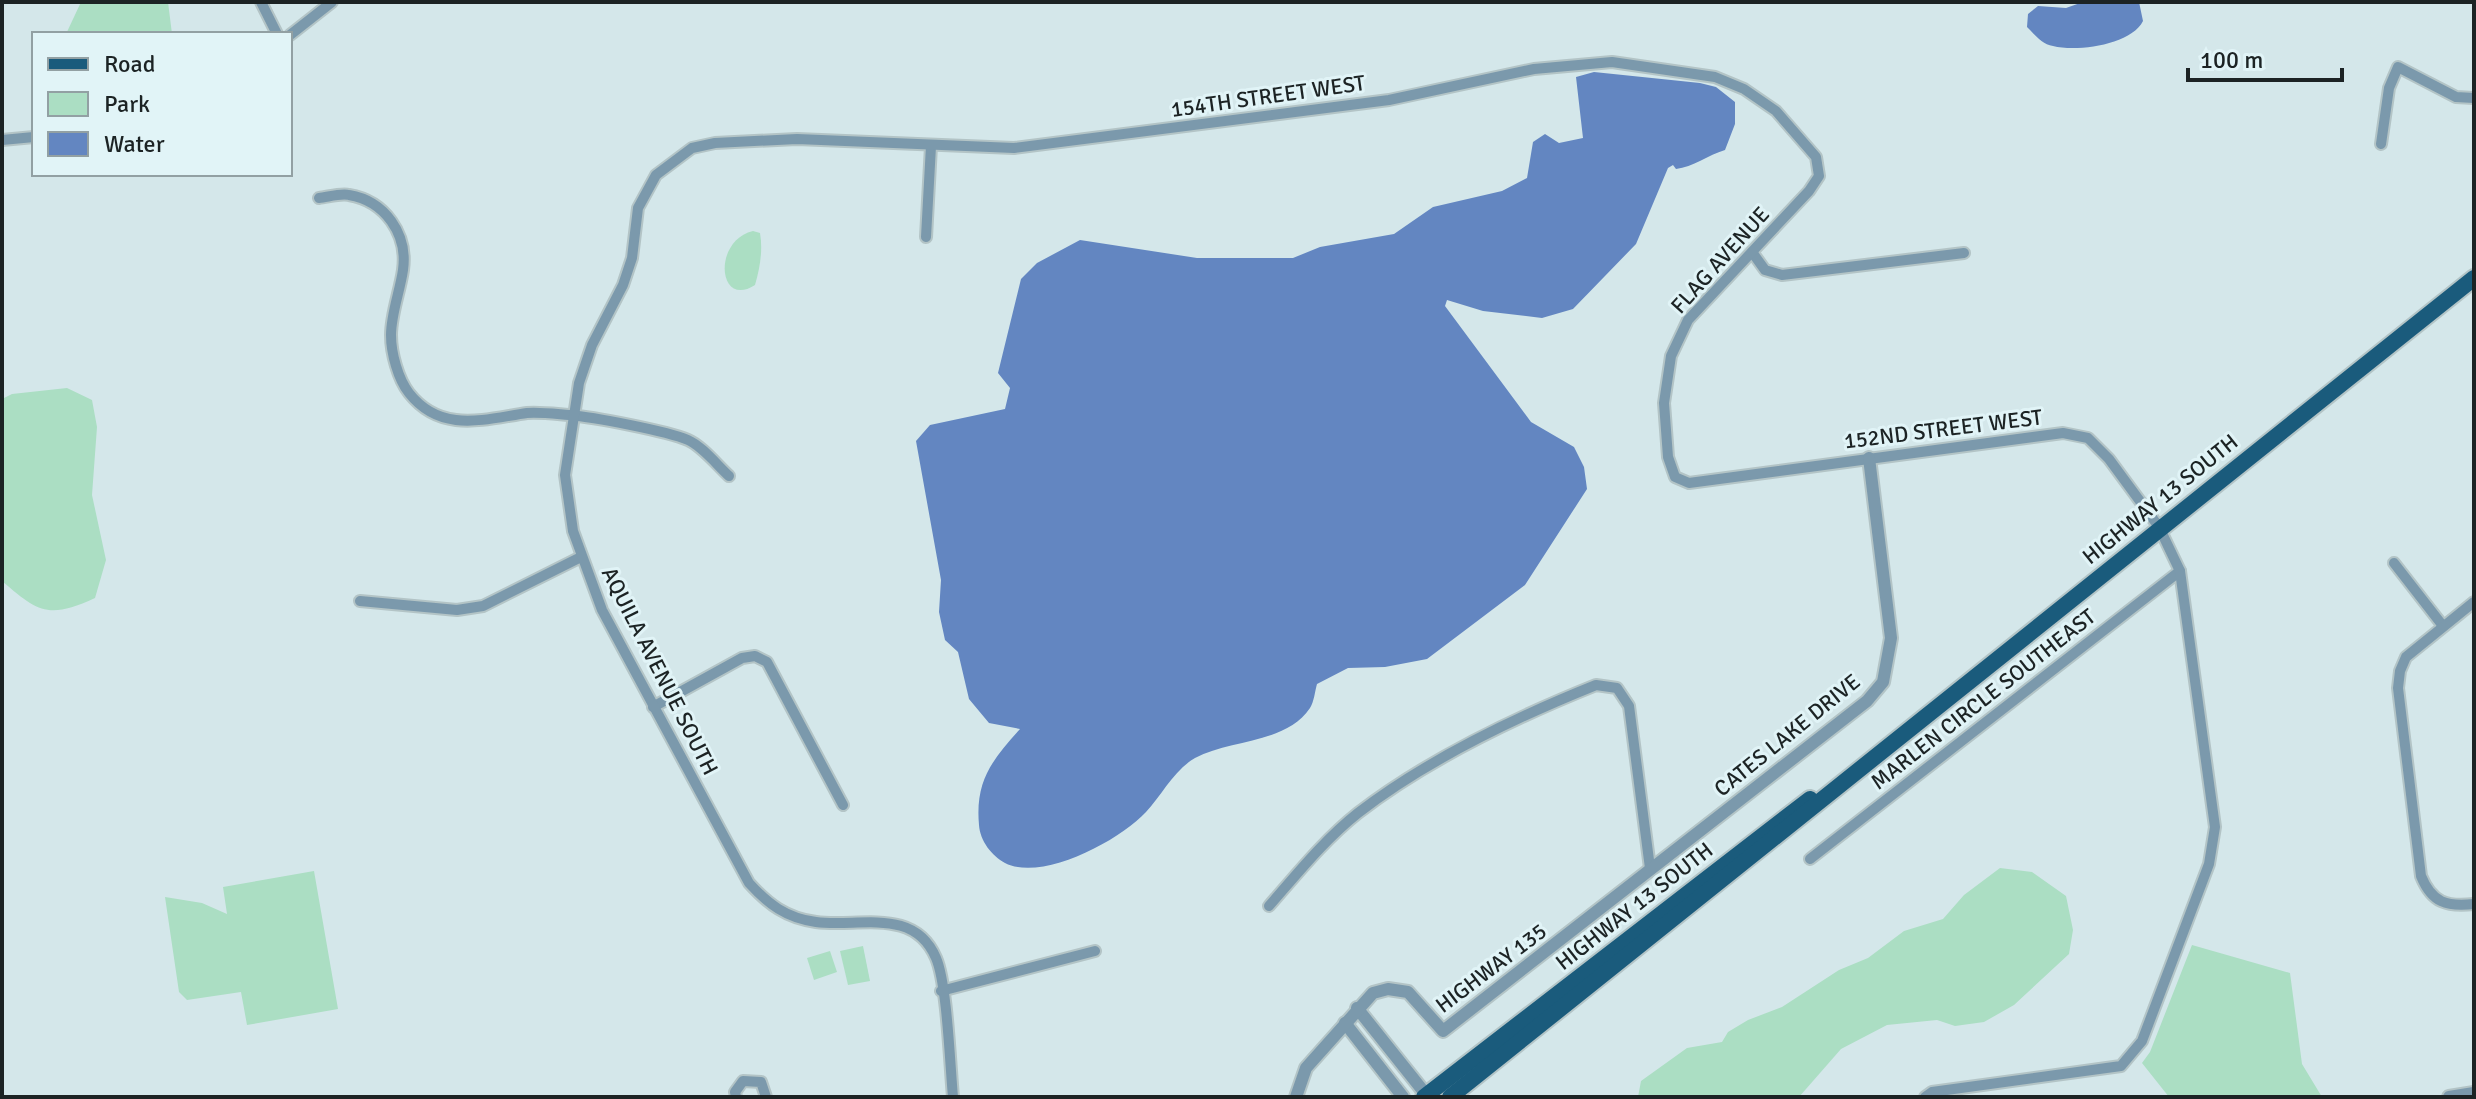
<svg xmlns="http://www.w3.org/2000/svg" width="2476" height="1099" viewBox="0 0 2476 1099" font-family="Signika,sans-serif">
  <rect width="100%" height="100%" fill="#d4e7ea"/>
  <g fill="#abdec3">
    <path d="M81,2H168L172,34H66Z"/>
    <path d="M753,231L760,233C763,250 760,268 755,285C718,309 712,241 753,231Z"/>
    <path d="M67,388L92,400L97,427L92,495L106,560L95,598C49,619 39,613 2,581V399L12,394Z"/>
    <path d="M2000,868L2032,872L2066,896L2073,930L2069,954L2014,1005L1984,1022L1955,1026L1937,1020L1887,1025L1841,1049L1799,1097H1638L1641,1081L1687,1048L1722,1042L1728,1032L1748,1020L1782,1007L1839,970L1868,958L1904,931L1943,919L1964,895Z"/>
    <path d="M314,871L338,1009L247,1025L241,992L187,1000L179,992L165,897L202,903L227,914L223,887Z"/>
    <path d="M2192,945L2290,973L2302,1064L2322,1097H2169L2142,1063L2150,1052Z"/>
    <path d="M863,946L870,981L848,985L840,951Z"/>
    <path d="M830,951L837,972L814,980L807,958Z"/>
  </g>
  <g fill="#6386c1">
    <path d="M2083,2H2139L2143,21C2131,45 2077,52 2053,46C2042,44 2035,35 2027,27L2028,14L2038,6L2066,8Z"/>
    <path d="M1594,72L1700,83L1716,87L1735,102V124L1725,150C1708,155 1693,167 1676,169L1673,165L1668,168L1636,244L1573,309L1542,318L1483,311L1447,300L1445,306L1531,422L1574,447L1584,467L1587,489L1525,585L1427,659L1385,667L1348,668L1317,684C1315,691 1314,702 1310,708C1286,744 1230,739 1195,758C1174,770 1162,795 1146,812C1119,841 1042,882 1005,863C992,856 980,841 979,825C975,781 992,760 1020,729L989,723L969,699L958,652L945,640L939,612L941,580L916,441L930,425L1005,409L1010,388L998,373L1021,279L1037,263L1080,240L1197,258H1293L1320,247L1394,234L1433,207L1502,191L1527,178L1533,142L1545,134L1559,143L1583,138L1576,77Z"/>
  </g>
  <g fill="none" stroke-linecap="round" stroke-linejoin="round">
    <defs>
      <g id="minor">
        <path d="M261,2L277,34"/>
        <path d="M290,35L332,2"/>
        <path d="M2,140L34,137"/>
        <path d="M2381,144L2389,88L2398,67L2456,97L2474,98"/>
        <path d="M319,198C328,197 341,193 349,195C385,201 408,234 403,270C400,291 391,314 391,335C391,353 398,379 409,393C441,434 485,419 527,413C540,412 556,414 569,415C593,417 667,431 688,440C702,446 717,465 729,476"/>
        <path d="M926,237L931,146"/>
        <path d="M1752,252L1765,270L1782,275L1964,253"/>
        <path d="M2394,563L2443,626"/>
        <path d="M360,601L457,610L483,606L581,557"/>
        <path d="M2474,602L2406,657L2400,671L2398,688L2421,876C2432,903 2447,907 2474,904"/>
        <path d="M653,707L742,658L755,656L767,662L843,805"/>
        <path d="M1810,859L2180,571"/>
        <path d="M1269,906C1297,874 1324,840 1358,813C1428,759 1514,718 1596,685L1617,688L1629,706L1650,868"/>
        <path d="M941,991L1095,951"/>
        <path d="M736,1097L735,1092L743,1081L761,1082L766,1097"/>
        <path d="M953,1097C950,1065 947,983 936,958C914,906 857,928 816,922C786,918 768,904 749,883L602,610L573,531L565,475L579,383L592,345L623,285L632,258L638,208L656,175L692,148L715,143L797,139L1014,148L1389,100L1534,69L1612,62L1715,77L1744,89L1776,111L1816,157L1819,176L1809,191L1688,320L1671,356L1664,403L1668,457L1675,477L1689,483L2063,433L2088,438L2109,459L2159,527L2180,571L2215,827L2209,864L2142,1041L2121,1066L1932,1092L1925,1097"/>
      </g>
      <g id="tertiary">
        <path d="M1357,1008L1428,1097"/>
        <path d="M1345,1023L1403,1097"/>
        <path d="M1296,1097L1306,1068L1373,993L1388,989L1408,992L1443,1031L1867,701L1883,682L1891,638L1869,458"/>
        <path d="M2449,1097L2474,1093"/>
      </g>
      <g id="primary">
        <path d="M1424,1097L1810,799"/>
        <path d="M1450,1097L2474,278"/>
      </g>
    </defs>
    <use href="#minor" stroke="#b3c4c6" stroke-width="14"/>
    <use href="#tertiary" stroke="#b3c4c6" stroke-width="16"/>
    <use href="#primary" stroke="#b3c4c6" stroke-width="20"/>
    <use href="#minor" stroke="#7b99ac" stroke-width="10"/>
    <use href="#tertiary" stroke="#7b99ac" stroke-width="12"/>
    <use href="#primary" stroke="#1a5b7c" stroke-width="16"/>
  </g>
  <g text-anchor="middle" dominant-baseline="central" stroke-width="6" stroke-linejoin="round" paint-order="stroke">
    <g font-size="22" fill="#1c2324" stroke="#e1f4f7">
      <text transform="translate(1268 96) rotate(-8)">154TH STREET WEST</text>
      <text transform="translate(1720 260) rotate(-48)">FLAG AVENUE</text>
      <text transform="translate(1943 429) rotate(-7)">152ND STREET WEST</text>
      <text transform="translate(2160 499) rotate(-39)">HIGHWAY 13 SOUTH</text>
      <text transform="translate(660 671) rotate(63)">AQUILA AVENUE SOUTH</text>
      <text transform="translate(1983 699) rotate(-38)">MARLEN CIRCLE SOUTHEAST</text>
      <text transform="translate(1787 735) rotate(-39)">CATES LAKE DRIVE</text>
      <text transform="translate(1634 906) rotate(-38)">HIGHWAY 13 SOUTH</text>
      <text transform="translate(1491 968) rotate(-37)">HIGHWAY 135</text>
    </g>
  </g>
  <rect width="2476" height="1099" fill="none" stroke="#1c2324" stroke-width="8"/>
  <rect x="32" y="32" width="260" height="144" fill="#e1f4f7" stroke="#92a0a3" stroke-width="2"/>
  <rect x="48" y="58" width="40" height="12" fill="#1a5b7c" stroke="#92a0a3" stroke-width="2"/>
  <text x="104" y="72" font-size="24" fill="#1c2324">Road</text>
  <rect x="48" y="92" width="40" height="24" fill="#abdec3" stroke="#92a0a3" stroke-width="2"/>
  <text x="104" y="112" font-size="24" fill="#1c2324">Park</text>
  <rect x="48" y="132" width="40" height="24" fill="#6386c1" stroke="#92a0a3" stroke-width="2"/>
  <text x="104" y="152" font-size="24" fill="#1c2324">Water</text>
  <path d="M2188 68v12h154v-12" fill="none" stroke="#1c2324" stroke-width="4"/>
  <text x="2200" y="68" font-size="24" fill="#1c2324" stroke="#e1f4f7" stroke-width="6" paint-order="stroke">100 m</text>
</svg>
